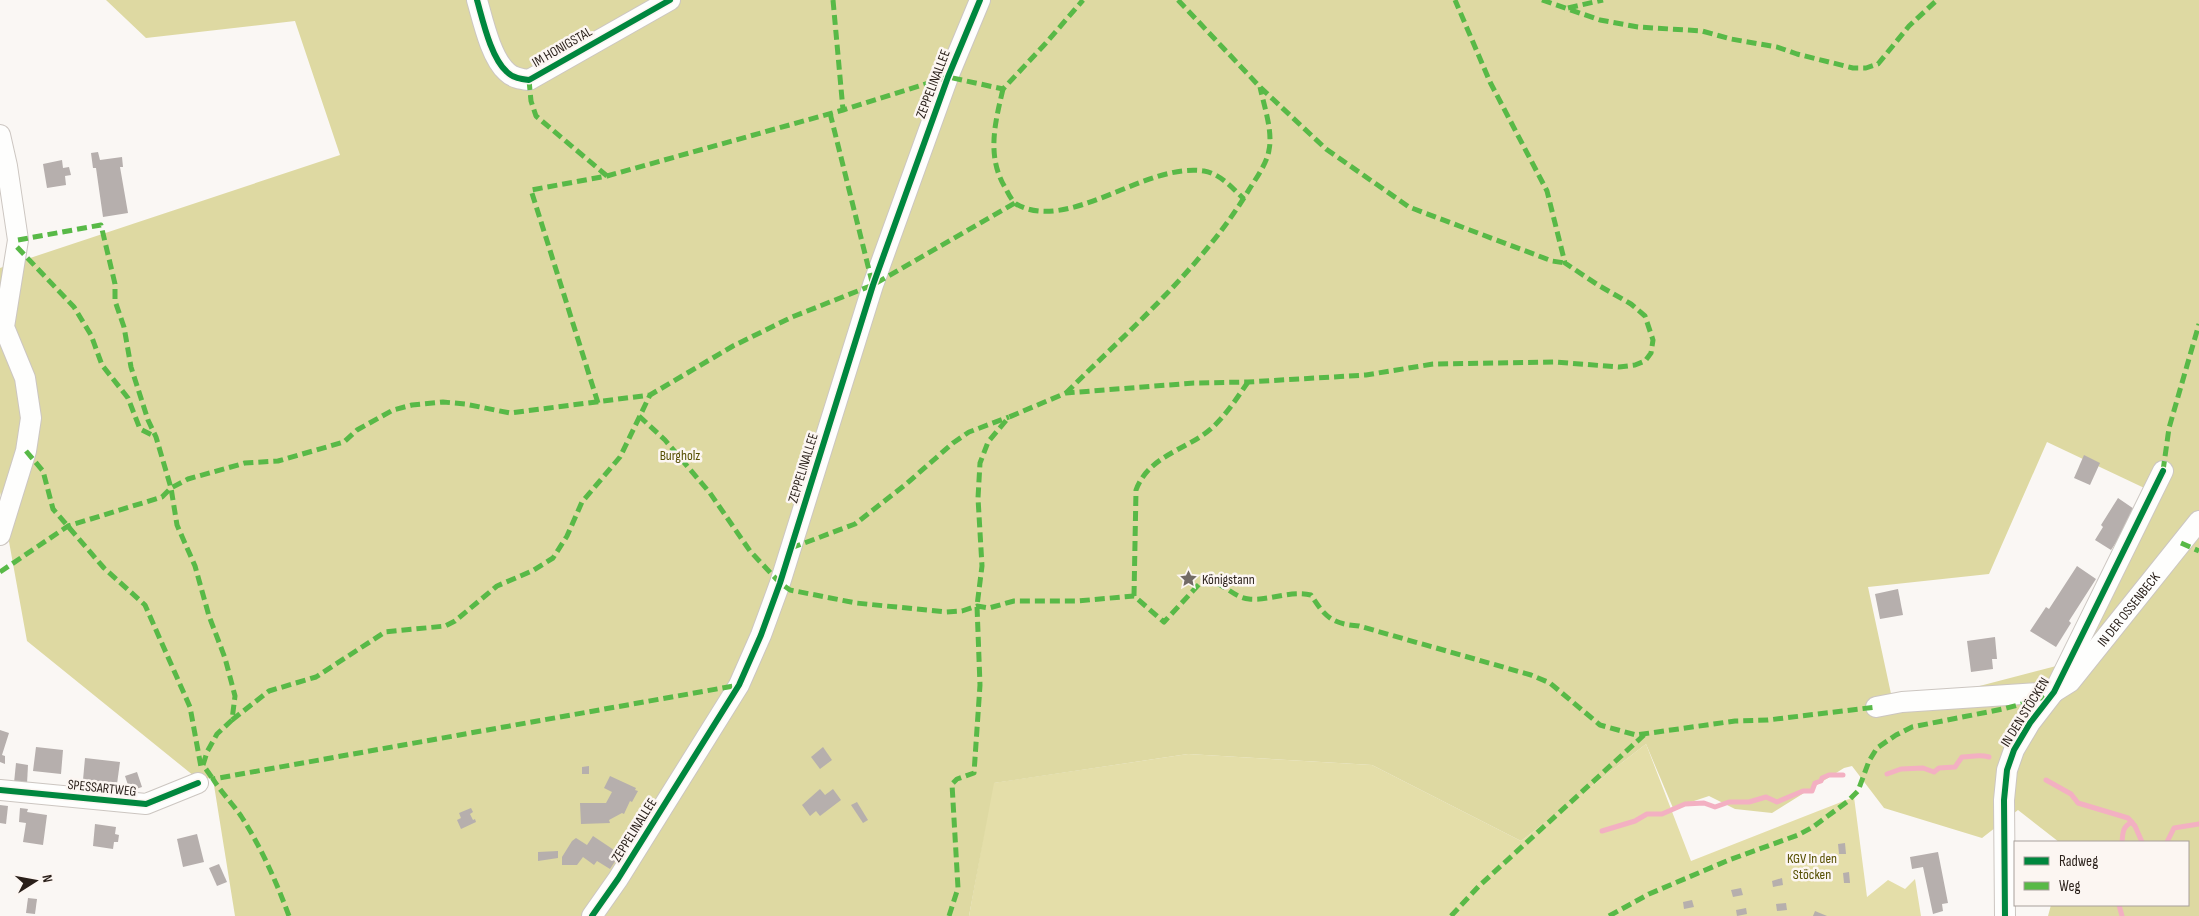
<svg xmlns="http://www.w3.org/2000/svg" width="2199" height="916" viewBox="0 0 2199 916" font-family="'Sofia Sans Condensed',sans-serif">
  <rect width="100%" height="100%" fill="#faf7f4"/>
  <path fill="#e4dea9" d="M1646,744L1691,861L1854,797L1867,897L1888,880L1905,889L1915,879L1921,916H969L993,783L1188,754L1372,765L1521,841Z"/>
  <path fill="#ded9a2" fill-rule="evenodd" d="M106,0H2199V916H2048L2051,905H2188V842H2059L2018,810L1982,838L1884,808L1852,766L1844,768L1772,813L1735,809L1709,796L1673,808L1646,744L1521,841L1372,765L1188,754L994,783L969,916H235L213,779L194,776L27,641L0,492V268L340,155L295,21L146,38ZM2047,442L2157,494L2064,664L1968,689L1893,703L1868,587L1989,574Z"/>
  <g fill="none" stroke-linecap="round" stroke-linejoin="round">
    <g stroke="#f3b0c2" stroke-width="5">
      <path d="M1887,774L1901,769L1923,768L1934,772L1939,768L1955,767L1962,757C1973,757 1978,754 1989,757"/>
      <path d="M2046,780L2071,794L2078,803L2128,818L2135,826L2142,842"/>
      <path d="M1602,831L1635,821L1647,814H1662L1685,804L1704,803L1715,807L1729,802H1749L1766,797L1777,802L1803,791H1812L1815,783L1821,781L1822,778L1829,775H1843"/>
      <path d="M2122,842C2123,833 2122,827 2132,822"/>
      <path d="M2167,842L2174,828L2199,824"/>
      <path d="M2119,905L2122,916"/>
    </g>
  </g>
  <g fill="#b6afad">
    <path d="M98,152L100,160L122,157L123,167H120L128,213L103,217L96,168H93L91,153Z"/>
    <path d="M62,160L63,168L69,167L71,175L65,176L66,185L47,188L43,164Z"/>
    <path d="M2084,455L2100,463L2090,485L2074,478Z"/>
    <path d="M2118,498L2137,511L2111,550L2095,540L2103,527L2101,525Z"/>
    <path d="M2077,566L2096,579L2069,621L2071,623L2056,647L2030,631L2046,607L2049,609Z"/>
    <path d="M1898,589L1903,615L1880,619L1875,594Z"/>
    <path d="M1995,637L1997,659H1992L1993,669L1971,672L1967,641Z"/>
    <path d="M0,730L9,733L2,755L5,756V764L0,762Z"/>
    <path d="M36,747L63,750L61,774L33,771Z"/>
    <path d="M823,747L832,760L820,769L811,757Z"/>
    <path d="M85,758L120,762L117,784L83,780Z"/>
    <path d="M16,763L28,765L27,784L14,783Z"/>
    <path d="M589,766V774H582V767Z"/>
    <path d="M137,772L142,787L130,791L125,776Z"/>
    <path d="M610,776L636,788L635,790L638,791L632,802L630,801L624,814L622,813L609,820L610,823L581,824L580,803H606L612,792L604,788Z"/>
    <path d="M820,789L825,795L833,789L841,800L820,816L816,811L810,816L802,805Z"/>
    <path d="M857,802L868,820L863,823L851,805Z"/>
    <path d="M0,805L8,806L6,824L0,823Z"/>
    <path d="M20,808L28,809L27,812L47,815L43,845L23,842L26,823L19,822Z"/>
    <path d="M471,808L473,812L470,814L473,820L475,819L476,822L461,829L457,820L461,818L459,813Z"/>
    <path d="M95,824L116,827L115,834L119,835L118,842H114L113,849L93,846Z"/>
    <path d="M197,834L204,862L183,867L177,839Z"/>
    <path d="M593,836L620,854L610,869L597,861L594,865L583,857L577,865H562V857L572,841L576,838L587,845Z"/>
    <path d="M1845,843L1846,854H1839L1838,844Z"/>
    <path d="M558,851V858L538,861V852Z"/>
    <path d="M1938,852L1948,903L1942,904L1943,911L1933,914L1923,867L1912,869L1910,857Z"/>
    <path d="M219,864L227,882L217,886L209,868Z"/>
    <path d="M1849,872L1850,883H1844L1843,873Z"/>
    <path d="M1782,878L1783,885L1773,887L1772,881Z"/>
    <path d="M1741,888L1743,895L1733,897L1731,890Z"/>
    <path d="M28,898L37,899L35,914L26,913Z"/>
    <path d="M1692,900L1694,907L1684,909L1683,902Z"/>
    <path d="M1786,903L1787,910L1777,911L1776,904Z"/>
    <path d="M1746,908L1747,914L1737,916L1736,910Z"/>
    <path d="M1815,911L1827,916H1813Z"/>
  </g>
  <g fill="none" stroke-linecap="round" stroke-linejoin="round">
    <defs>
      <g id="minor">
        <path d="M477,0C483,21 491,58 507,72C513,78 521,79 529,80L670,0"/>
        <path d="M0,135L7,166L18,240L4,327L25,378L31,418L26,451L0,535"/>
        <path id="s1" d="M1876,707L1902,702L2054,692L2070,682L2199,521"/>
        <path d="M0,790L146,804L198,783"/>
        <path d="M592,916L618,879L739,685L761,635L780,583L873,285L948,77L980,0"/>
        <path d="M2005,916L2004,800L2007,770L2014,750L2030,723L2054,692L2163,471"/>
      </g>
    </defs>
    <use href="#minor" stroke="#ccc6c1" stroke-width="22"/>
    <use href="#minor" stroke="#fefefd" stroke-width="20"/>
    <g stroke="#58b947" stroke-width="5" stroke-dasharray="10 5" stroke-linecap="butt">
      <path d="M833,0L843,110"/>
      <path d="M1178,0L1260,87L1326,149L1409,207L1552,261L1565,263"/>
      <path d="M1542,0L1600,20L1638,27L1702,31L1731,39L1777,47L1797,54L1853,68H1866L1878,64L1909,26L1937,0"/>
      <path d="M1568,8L1603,0"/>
      <path d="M529,80L531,101L536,116L607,176"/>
      <path d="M1003,89C995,123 986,157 1006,189C1008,193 1012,201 1016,204C1069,234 1145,162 1204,171C1221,174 1232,188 1244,199"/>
      <path d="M830,113L872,282"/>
      <path d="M18,240L101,225L115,284V301L124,327L131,367L148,420L156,437L171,488L177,525L195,566L209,616L225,658L235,696L232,720L217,734L207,752L203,765L213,779"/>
      <path d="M17,247L74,307L91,335L102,365L128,398L140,429L156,437"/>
      <path d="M1066,393C1130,329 1203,267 1250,188C1257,177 1267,163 1269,150C1273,131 1264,106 1260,87"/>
      <path d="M598,403L531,190L607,176L843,110L948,77L1003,89L1046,43L1083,0"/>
      <path d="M639,416L665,440L710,493L750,551L780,583L790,590L856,603L946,612L962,611L977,606L989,608L1014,601H1077L1134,596L1164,622L1203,580C1222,580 1233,598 1249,599C1269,601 1290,590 1311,595C1325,617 1332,624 1359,626L1531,675L1550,683L1600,725L1636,735L1735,721L1768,720L1876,707"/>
      <path d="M26,451L43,471L53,509L104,568L145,605L190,707L201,767"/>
      <path d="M2163,471L2169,428L2199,324"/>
      <path d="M2181,543L2199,551"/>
      <path d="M791,548L855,524L905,485L953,443L969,432L1009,417"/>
      <path d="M0,572L68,526L162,497L171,488L188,479L245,463L278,461L344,442L357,430L393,410L412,405L443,402L465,404L510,413L650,395L733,346L792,317L873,285L1015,203"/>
      <path d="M1134,596L1136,490C1149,455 1187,450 1212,428C1226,415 1237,398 1248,382"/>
      <path d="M232,720L269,691L316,677L385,632L445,626L455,621L497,586L532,571L553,558L567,536L582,502L620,457L650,395"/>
      <path d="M289,916C276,881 261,847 241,816C232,803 221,792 213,779L739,685"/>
      <path d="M949,916L958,888L952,784L957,779L974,773L980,685L977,606L982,566L978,498L980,463L988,442L1009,417L1066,393L1194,383L1248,382L1366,375L1433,364L1554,362L1619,367L1635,365L1645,361L1651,353L1653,340L1645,316L1631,304L1598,285L1565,263L1547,191L1490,82L1455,0"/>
      <path d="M1451,916L1479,886L1644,735"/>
      <path d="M1609,916L1649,894L1729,860L1798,835L1813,827L1848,801L1858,791L1869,761L1877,748L1896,735L1912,727L2003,709L2037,700L2049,694"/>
    </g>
    <defs>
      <g id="cycleway">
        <path d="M477,0C483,21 491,58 507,72C513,78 521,79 529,80L670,0"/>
        <path d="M0,790L146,804L198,783"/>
        <path d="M592,916L618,879L739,685L761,635L780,583L873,285L948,77L980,0"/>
        <path d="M2005,916L2004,800L2007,770L2014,750L2030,723L2054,692L2163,471"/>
      </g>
    </defs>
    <use href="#cycleway" stroke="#fcf6f2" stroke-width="9"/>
    <use href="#cycleway" stroke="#00873e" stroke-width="6"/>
  </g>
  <defs>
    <symbol id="sight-bare" viewBox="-9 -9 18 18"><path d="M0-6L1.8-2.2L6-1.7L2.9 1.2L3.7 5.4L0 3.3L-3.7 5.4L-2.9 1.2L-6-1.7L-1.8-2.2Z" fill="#726b66" stroke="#fcf6f2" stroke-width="2.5" paint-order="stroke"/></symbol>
  </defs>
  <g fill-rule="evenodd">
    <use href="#sight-bare" x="1176" y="566" width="25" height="25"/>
  </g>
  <g text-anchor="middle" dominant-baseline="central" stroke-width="5" stroke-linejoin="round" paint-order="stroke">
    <g font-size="14" fill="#291f19" stroke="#fcf6f2">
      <text transform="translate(562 47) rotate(-30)">IM HONIGSTAL</text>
      <text transform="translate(933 84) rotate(-69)">ZEPPELINALLEE</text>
      <text transform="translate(803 468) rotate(-73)">ZEPPELINALLEE</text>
      <text stroke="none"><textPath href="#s1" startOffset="291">IN DER OSSENBECK</textPath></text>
      <text transform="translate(2025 712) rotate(-58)">IN DEN STÖCKEN</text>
      <text transform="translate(102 788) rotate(6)">SPESSARTWEG</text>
      <text transform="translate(634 830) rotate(-58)">ZEPPELINALLEE</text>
    </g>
    <g font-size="14" fill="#554e00" stroke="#fcf6f2">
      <text x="680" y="455">Burgholz</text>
      <text x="1812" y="858">KGV In den<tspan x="1812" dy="16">Stöcken</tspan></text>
    </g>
    <g font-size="14" fill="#291f19" stroke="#fcf6f2" text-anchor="start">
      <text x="1202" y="579">Königstann</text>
    </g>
  </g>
  <rect x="2014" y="841" width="175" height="65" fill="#fcf6f2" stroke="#a8a09b"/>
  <rect x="2024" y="857" width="25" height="8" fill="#00873e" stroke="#a8a09b"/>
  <text x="2059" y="866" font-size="15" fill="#291f19">Radweg</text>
  <rect x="2024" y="882" width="25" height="8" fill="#58b947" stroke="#a8a09b"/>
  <text x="2059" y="891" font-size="15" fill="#291f19">Weg</text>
  <g transform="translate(35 881) rotate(79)" stroke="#fcf6f2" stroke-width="4" paint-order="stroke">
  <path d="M0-4L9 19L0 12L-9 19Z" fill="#291f19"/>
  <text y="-8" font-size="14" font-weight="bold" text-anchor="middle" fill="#291f19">N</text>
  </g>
</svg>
